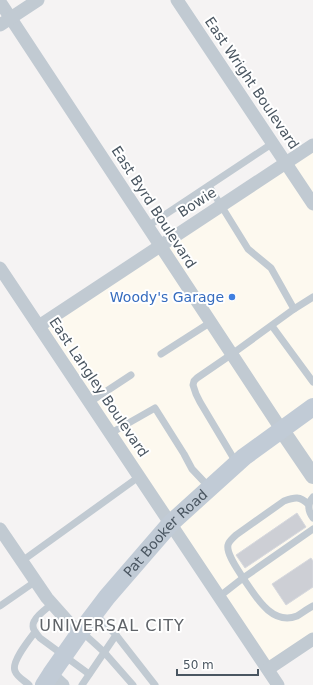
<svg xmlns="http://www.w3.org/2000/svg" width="313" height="685" viewBox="0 0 313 685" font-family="'DejaVu Sans',sans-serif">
  <rect width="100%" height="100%" fill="#f5f3f3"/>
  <path fill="#fdf9ef" d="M313,145V639L268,669L39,326Z"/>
  <g fill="#cdcfd5" stroke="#d7d9de">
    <path d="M297,513L306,527L245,568L236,555Z"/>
    <path d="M311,558L313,561V587L286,605L272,584Z"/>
  </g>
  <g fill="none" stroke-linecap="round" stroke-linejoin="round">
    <g stroke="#c1cad2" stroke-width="7">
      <path d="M209,186L248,249L271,268L294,309L232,354L197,378L194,381L193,385L196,394L200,402L237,464"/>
      <path d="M148,226L273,143"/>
      <path d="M294,309L313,297"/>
      <path d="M272,326L313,382"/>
      <path d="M161,354L211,322"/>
      <path d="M90,402L131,375"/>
      <path d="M111,433L155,408L184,454L192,469L209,487"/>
      <path d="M313,497C307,504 308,511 313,518"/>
      <path d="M308,504C300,496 295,497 284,501L236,535C233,538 229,541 228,545C226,554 239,571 243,578L313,529"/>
      <path d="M22,561L140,476"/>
      <path d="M220,596L243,578C255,595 271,626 297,616C302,613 307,609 313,606"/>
      <path d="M52,604C47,608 32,619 33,626C33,631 37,634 40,638L89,674"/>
      <path d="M0,606L36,581"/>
      <path d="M95,614L116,635"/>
      <path d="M82,632L104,652L133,685"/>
      <path d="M29,685C25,681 17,677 15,671C11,662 29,640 35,632"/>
      <path d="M82,685L116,635L155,685"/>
    </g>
    <g stroke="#c1cad2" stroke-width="13">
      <path d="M177,0L313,204"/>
      <path d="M0,2L281,429"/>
      <path d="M0,25L38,0"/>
      <path d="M0,268L278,685"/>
      <path d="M39,326L313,145"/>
      <path d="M0,529L47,598L79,634"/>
      <path d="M268,669L313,639"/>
      <path d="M51,674L63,685"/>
    </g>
    <path stroke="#c1cad2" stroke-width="16" d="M281,429L313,476"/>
    <path stroke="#c1cbd6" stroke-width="18" id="s1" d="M44,685L51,674L79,634L107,597L171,523L244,457L313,407"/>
  </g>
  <circle fill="#3f7fe0" stroke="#fff" stroke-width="1.5" cx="232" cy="297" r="4"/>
  <g text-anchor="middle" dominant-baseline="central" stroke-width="4" stroke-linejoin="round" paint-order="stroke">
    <g font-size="14" fill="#4a5661" stroke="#fff">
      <text transform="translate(252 83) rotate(56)">East Wright Boulevard</text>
      <text transform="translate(197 202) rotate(-33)">Bowie</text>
      <text transform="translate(154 207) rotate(57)">East Byrd Boulevard</text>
      <text transform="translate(99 387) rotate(56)">East Langley Boulevard</text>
      <text stroke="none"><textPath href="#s1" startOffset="195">Pat Booker Road</textPath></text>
    </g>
    <g font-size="14" fill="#366cbe" stroke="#fff" text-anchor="end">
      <text x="224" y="297">Woody's Garage</text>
    </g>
    <g font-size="16" letter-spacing="1" fill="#5f6368" stroke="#fff">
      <text x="112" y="625">UNIVERSAL CITY</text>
    </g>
  </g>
  <path d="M177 669v6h81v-6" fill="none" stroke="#4a5661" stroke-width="2"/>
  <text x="183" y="669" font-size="12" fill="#4a5661" stroke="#ffffff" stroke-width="3" paint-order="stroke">50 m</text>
</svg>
